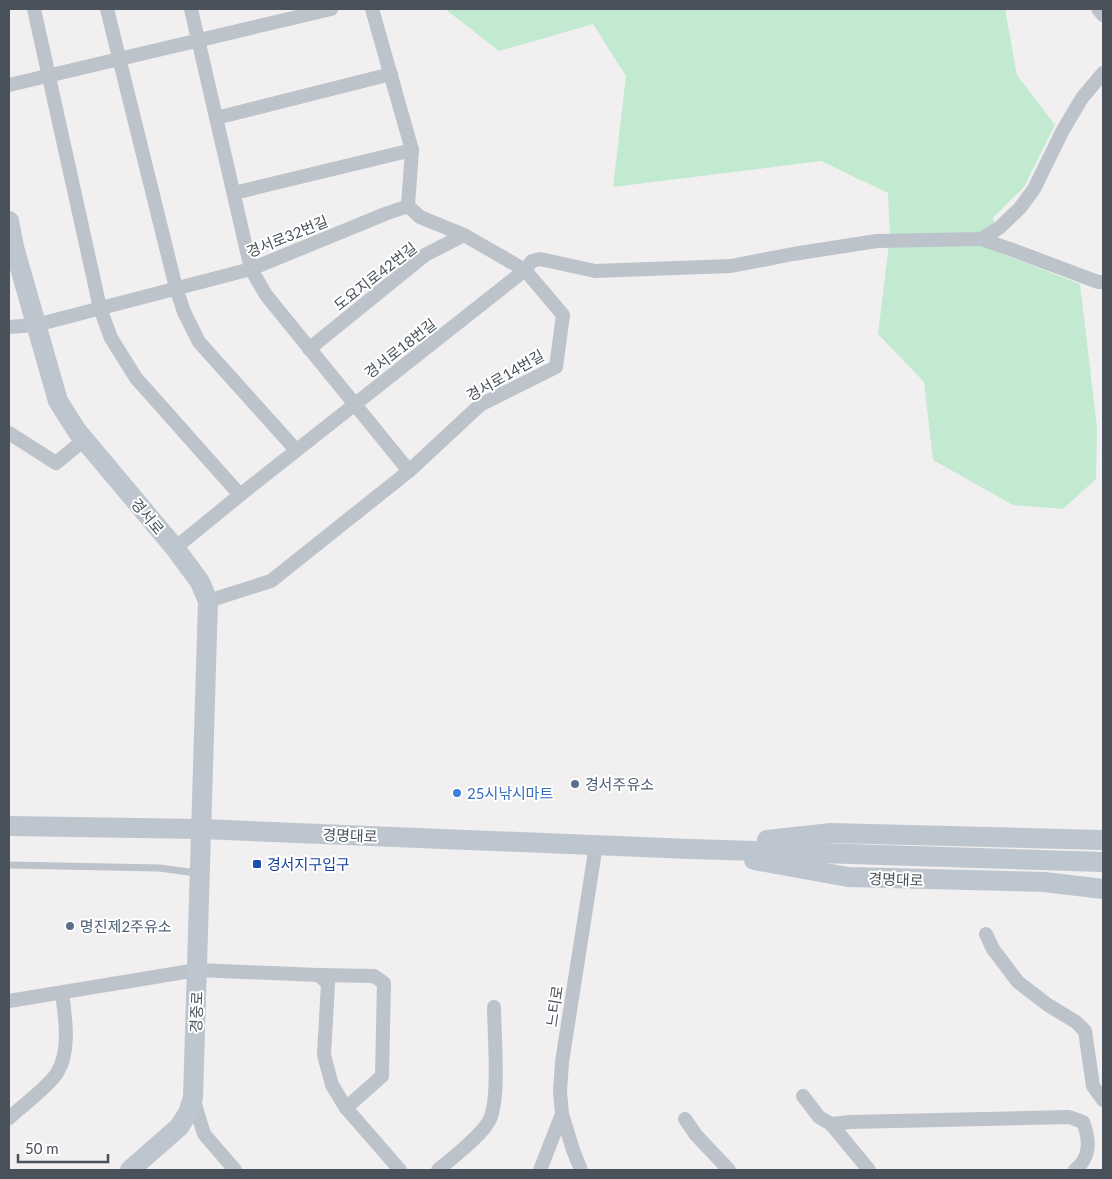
<svg xmlns="http://www.w3.org/2000/svg" width="1112" height="1179" viewBox="0 0 1112 1179" font-family="Lato,'Noto Sans KR',sans-serif">
  <rect width="100%" height="100%" fill="#f1efef"/>
  <path fill="#c2ead1" d="M445,9H1005L1017,75L1055,125L1024,187L993,218L1000,253L1080,284L1097,427L1096,479L1063,509L1013,505L933,460L924,382L878,334L890,236L888,193L821,161L613,187L626,76L593,24L499,51Z"/>
  <g fill="none" stroke-linecap="round" stroke-linejoin="round">
    <path stroke="#bcc3ca" stroke-width="7" d="M9,865L159,868L197,873"/>
    <g stroke="#bcc3ca" stroke-width="14">
      <path d="M34,9L100,308L111,338L136,378L240,495"/>
      <path d="M107,9L176,288L184,312L199,342L296,450"/>
      <path d="M191,9L251,269L266,295L409,471"/>
      <path d="M1098,9L1103,15"/>
      <path d="M9,85L331,9"/>
      <path d="M216,118L391,74"/>
      <path d="M234,193L412,150"/>
      <path d="M981,239L1010,249L1098,282H1103"/>
      <path d="M9,327L36,325L251,269L385,214L408,206"/>
      <path d="M309,349L425,255L464,235"/>
      <path d="M9,433L56,463L84,440"/>
      <path d="M175,548L240,495L525,270L532,261L540,259L595,271L731,266L793,254L877,241L981,239L999,228L1020,208L1034,189L1063,130L1082,98L1103,73"/>
      <path d="M208,601L271,581L409,471L480,405L556,367L563,315L525,270L464,235L420,217L408,206L412,150L372,9"/>
      <path d="M986,934L993,949L1018,982L1048,1005L1076,1022L1085,1031L1093,1086L1103,1100"/>
      <path d="M318,975L374,976L384,983L382,1076L346,1108"/>
      <path d="M9,1001L197,970L318,975L328,983L324,1055L332,1085L346,1108L400,1170"/>
      <path d="M803,1096L819,1117L831,1124L850,1122L1069,1117L1083,1122C1090,1140 1091,1157 1075,1170"/>
      <path d="M193,1098L204,1134L235,1170"/>
      <path d="M562,1114L573,1150L581,1170"/>
      <path d="M9,1118C22,1106 48,1087 57,1073C71,1051 65,1017 62,993"/>
      <path d="M685,1119L696,1135L729,1170"/>
      <path d="M831,1124L869,1170"/>
      <path d="M438,1170C452,1158 483,1135 490,1119C500,1096 494,1034 494,1007"/>
      <path d="M540,1170L562,1114L560,1091L562,1062L596,845"/>
    </g>
    <g stroke="#bdc6cf" stroke-width="20">
      <path d="M9,221L14,247L58,401L77,431L175,548L200,582L208,601L193,1098L188,1113L179,1127L130,1170"/>
      <path d="M9,826L201,829L690,849L1103,862"/>
      <path d="M767,840L831,833L1103,840"/>
      <path d="M754,860L848,877L1044,882L1103,889"/>
    </g>
  </g>
  <g fill="#5c6f8a" stroke="#fff" stroke-width="2">
    <circle cx="575" cy="784" r="5"/>
    <circle cx="70" cy="926" r="5"/>
  </g>
  <circle fill="#3f7fe0" stroke="#fff" stroke-width="2" cx="457" cy="793" r="5"/>
  <rect fill="#1a4fb4" stroke="#fff" stroke-width="2" x="252" y="859" width="10" height="10" rx="2.5"/>
  <g text-anchor="middle" dominant-baseline="central" stroke-width="4" stroke-linejoin="round" paint-order="stroke">
    <g font-size="15" fill="#49525a" stroke="#fff">
      <text transform="translate(287 236) rotate(-22)">경서로32번길</text>
      <text transform="translate(375 276) rotate(-38)">도요지로42번길</text>
      <text transform="translate(400 348) rotate(-38)">경서로18번길</text>
      <text transform="translate(505 375) rotate(-30)">경서로14번길</text>
      <text transform="translate(148 516) rotate(50)">경서로</text>
      <text transform="translate(350 835) rotate(2)">경명대로</text>
      <text transform="translate(896 879) rotate(2)">경명대로</text>
      <text transform="translate(554 1006) rotate(-81)">느티로</text>
      <text transform="translate(196 1012) rotate(-88)">경중로</text>
    </g>
    <g font-size="15" fill="#4e5e75" stroke="#fff" text-anchor="start">
      <text x="585" y="784">경서주유소</text>
      <text x="80" y="926">명진제2주유소</text>
    </g>
    <g font-size="15" fill="#366cbe" stroke="#fff" text-anchor="start">
      <text x="467" y="793">25시낚시마트</text>
    </g>
    <g font-size="15" fill="#164399" stroke="#fff" text-anchor="start">
      <text x="267" y="864">경서지구입구</text>
    </g>
  </g>
  <rect width="1112" height="1179" fill="none" stroke="#49525a" stroke-width="20"/>
  <path d="M18 1154v8h90v-8" fill="none" stroke="#49525a" stroke-width="2.5"/>
  <text x="25" y="1154" font-size="15" fill="#49525a" stroke="#ffffff" stroke-width="4" paint-order="stroke">50 m</text>
</svg>
